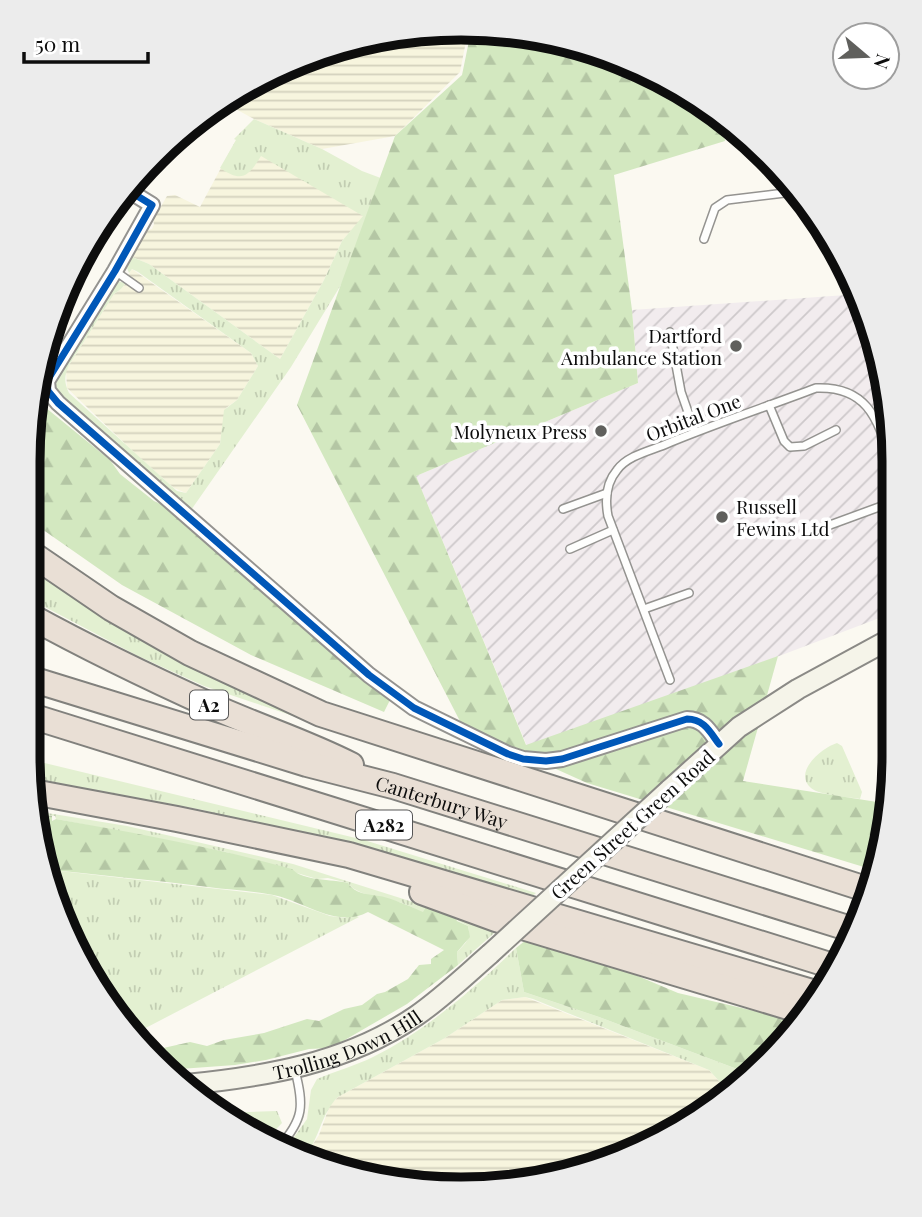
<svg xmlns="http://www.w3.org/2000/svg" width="922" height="1217" viewBox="0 0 922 1217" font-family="'Playfair Display',serif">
  <defs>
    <pattern id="industrial-furrows" width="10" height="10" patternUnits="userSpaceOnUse" patternTransform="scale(1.75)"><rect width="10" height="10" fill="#f2ecee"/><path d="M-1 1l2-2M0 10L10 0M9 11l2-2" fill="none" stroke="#cec9cb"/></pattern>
    <pattern id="farmland-rules" width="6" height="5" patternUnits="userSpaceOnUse" patternTransform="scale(1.75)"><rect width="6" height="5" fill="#f7f5de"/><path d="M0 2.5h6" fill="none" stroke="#d3d1bd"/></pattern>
    <pattern id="grass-tufts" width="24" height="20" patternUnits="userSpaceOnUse" patternTransform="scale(1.75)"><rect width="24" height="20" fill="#e3f0d1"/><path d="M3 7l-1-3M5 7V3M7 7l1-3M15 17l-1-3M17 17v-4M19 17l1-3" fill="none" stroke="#c2cdb2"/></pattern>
    <pattern id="forest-firs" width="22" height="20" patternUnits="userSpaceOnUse" patternTransform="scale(1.75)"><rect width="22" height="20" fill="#d3e8c0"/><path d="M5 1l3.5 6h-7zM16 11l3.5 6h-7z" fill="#b4c6a4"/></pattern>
  </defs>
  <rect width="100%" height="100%" fill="#fbf9f1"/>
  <path fill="url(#industrial-furrows)" d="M860,294L888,398L887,414L890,415V614L529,751L416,476L638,383L632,310Z"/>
  <g fill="url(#farmland-rules)">
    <path d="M376,36H467L460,72L395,136L322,149L254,119L221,101Z"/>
    <path d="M236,140L364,216L342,241L324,280L280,359L149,264L132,257L147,230L152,229L154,224L153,220L167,196L175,195L200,207Z"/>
    <path d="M132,269L251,353L258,366L237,400L226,408L220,444L186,493L174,488L136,454L67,388L66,370L114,294L121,289L126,283L136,290V282L128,275Z"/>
    <path d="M525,997L709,1070L720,1082L723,1095L702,1116L601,1166L489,1188L376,1181L305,1156L319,1135L330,1105L338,1097L445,1038L502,1000Z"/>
  </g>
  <g fill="url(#grass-tufts)">
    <path d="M254,119L322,149L362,171L394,183L381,219L291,367L189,513L77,413L57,391L54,378L116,281L126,283L121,289L114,294L69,365C64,375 64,383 69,393L177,491L186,493L220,444L224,410L237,400L258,366L251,353L138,272L132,269L129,273L127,268L132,257L149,264L280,359L324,280L342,241L363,216L261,156C248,177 242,183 220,168L236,140L234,139Z"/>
    <path d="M29,566C64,591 99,616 137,637C188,667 242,692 296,717L204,686L138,656L28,598Z"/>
    <path d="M837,743L842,746L862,792L860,799C848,797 819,795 811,788C792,772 823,747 837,743Z"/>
    <path d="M28,759L364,840L536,893L528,900L375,855L203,810L31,778Z"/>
    <path d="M35,811L127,826L293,864L416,903L446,908L501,927L458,965L457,952C466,943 471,939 468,926L457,920L419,912C401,896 359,900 348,883L328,878L317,879L226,852L56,819L55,816L36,814Z"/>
    <path d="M43,869L272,895L330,916L345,918L351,915L359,917L136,1033L86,973Z"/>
    <path d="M516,948L524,992L599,1017L745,1072L723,1095L720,1082L709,1070L533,999L525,997L502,1000L445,1038L338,1097C321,1113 320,1138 305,1156L285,1150L307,1119L311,1090L317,1079C335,1071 355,1066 373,1057C427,1030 472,990 516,948Z"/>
    <path d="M277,1111L282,1123L265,1141L223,1113Z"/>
  </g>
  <g fill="url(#forest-firs)">
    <path d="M470,36H545L701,101L722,121L725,141L614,175L632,310L638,383L416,476L526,745L778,656L743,781L890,804L877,871L587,783L463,727L297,405L395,136L462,75Z"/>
    <path d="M35,399L110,460L120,474L154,501L171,509L350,663L361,678L390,700L384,712L251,655L122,585L29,520V433Z"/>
    <path d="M36,814L52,816V821L56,819C135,833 214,847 292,869C303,881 332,879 348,883C355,894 368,894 379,896C388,897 398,902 407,905C413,907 417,910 423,912L426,907L453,914L457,921L468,926L470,937L457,952L458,965L407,1004L331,1048L309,1049L266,1060L235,1065L166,1070L150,1051L190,1042L207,1046L224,1040L264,1033L307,1019L319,1021L344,1009L362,1005L377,994L385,992L408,979L419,965L431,964V959L444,950L368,912C338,928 308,904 278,896C256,891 231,890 208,887C153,880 98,875 43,869Z"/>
    <path d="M526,940L633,974L678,993L797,1021L745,1072L599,1017L524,992L516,948Z"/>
  </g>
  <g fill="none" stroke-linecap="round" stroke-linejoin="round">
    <defs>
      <g id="lane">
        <path d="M704,239L715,208L727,200L793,192"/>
        <path d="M115,271L139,288"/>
        <path d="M670,332L681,392L695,432"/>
        <path d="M769,405L784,441L790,447L804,446L836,430"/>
        <path d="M563,509L607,493"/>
        <path d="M819,529L890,503"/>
        <path d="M570,549L613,530"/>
        <path d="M644,609L689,593"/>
        <path d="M670,680L608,516C605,500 606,483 617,470C627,456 649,451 664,445C714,424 766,407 816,388C866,386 877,417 890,458"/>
        <path d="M279,1147C304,1119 304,1106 295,1070"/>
      </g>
      <path id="street" d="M126,189L152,205L115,271L47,381L48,391L58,403L369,675L414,708L508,754L523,759L546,761L562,759L687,719C704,719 710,732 719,744"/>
      <g id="secondary">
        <path d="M669,790L739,727L798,689L890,639"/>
        <path id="s1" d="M181,1085C263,1077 346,1064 416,1016C442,998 466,975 490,954"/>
      </g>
      <g id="highway">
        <path d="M29,552L111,608L190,653L321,714L872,891"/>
        <path d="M28,615C88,648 150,678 212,706C258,727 306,742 351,765"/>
        <path id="s2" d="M28,678L307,764L393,786L854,930"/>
        <path d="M28,715L836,967"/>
        <path d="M33,792L177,819L349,855L822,995"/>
        <path d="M422,892L496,919L805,1012"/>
      </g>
    </defs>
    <use href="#lane" stroke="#949390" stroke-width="10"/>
    <use href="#street" stroke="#949390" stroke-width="18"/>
    <use href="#secondary" stroke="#8b8a86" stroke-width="23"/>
    <use href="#highway" stroke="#81817d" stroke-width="28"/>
    <use href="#lane" stroke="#fefefd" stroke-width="7"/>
    <use href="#street" stroke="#fefefd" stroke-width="14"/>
    <use href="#secondary" stroke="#f5f4e9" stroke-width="19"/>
    <use href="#highway" stroke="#e9dfd5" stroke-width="24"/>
    <defs>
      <path id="secondary-bridge" d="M490,954L669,790"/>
    </defs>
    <use href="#secondary-bridge" stroke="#8b8a86" stroke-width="23" stroke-linecap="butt"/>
    <use href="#secondary-bridge" stroke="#f5f4e9" stroke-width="19"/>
    <defs>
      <path id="cycleway" d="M126,189L152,205L115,271L47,381L48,391L58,403L369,675L414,708L508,754L523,759L546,761L562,759L687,719C704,719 710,732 719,744"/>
    </defs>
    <use href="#cycleway" stroke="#fff" stroke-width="11"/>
    <use href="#cycleway" stroke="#0057b8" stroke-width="7"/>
  </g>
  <g fill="#60605d" stroke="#fff" stroke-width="2.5">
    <circle cx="736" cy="346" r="7"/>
    <circle cx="601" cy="431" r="7"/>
    <circle cx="722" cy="517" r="7"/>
  </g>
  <g text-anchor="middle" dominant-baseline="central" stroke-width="7" stroke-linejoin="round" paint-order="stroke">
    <g fill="#fff" stroke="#565656" stroke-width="2">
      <rect x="190" y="690.5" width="38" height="29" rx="5"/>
      <rect x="356" y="810.5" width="56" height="29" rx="5"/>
    </g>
    <g font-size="18" font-weight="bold" fill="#0d0d0d">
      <text x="209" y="705">A2</text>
      <text x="384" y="825">A282</text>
    </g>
    <g font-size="19" fill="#0d0d0d" stroke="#fff" text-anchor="end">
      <text x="722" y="335">Dartford<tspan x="722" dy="22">Ambulance Station</tspan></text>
      <text x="587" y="431">Molyneux Press</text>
      <text x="736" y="506" text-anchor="start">Russell<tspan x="736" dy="22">Fewins Ltd</tspan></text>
    </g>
    <g font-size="19" fill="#0d0d0d" stroke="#fff">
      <text transform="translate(693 417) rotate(-21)">Orbital One</text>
      <text stroke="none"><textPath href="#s2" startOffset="432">Canterbury Way</textPath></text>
      <text transform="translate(632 824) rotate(-42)">Green Street Green Road</text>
      <text stroke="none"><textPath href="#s1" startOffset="172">Trolling Down Hill</textPath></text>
    </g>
  </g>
  <path d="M0 0H922V1217H0ZM461 40H461A421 421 0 0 1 882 461V756A421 421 0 0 1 461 1177H461A421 421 0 0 1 40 756V461A421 421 0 0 1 461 40Z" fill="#ececec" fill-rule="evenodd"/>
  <path fill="none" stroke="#0d0d0d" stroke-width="9" d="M461 40H461A421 421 0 0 1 882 461V756A421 421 0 0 1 461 1177H461A421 421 0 0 1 40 756V461A421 421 0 0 1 461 40Z"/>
  <g transform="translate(866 56) rotate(109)"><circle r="33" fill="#ffffff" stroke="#9e9e9e" stroke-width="2"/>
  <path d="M0-5L12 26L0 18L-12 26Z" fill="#60605d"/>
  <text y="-10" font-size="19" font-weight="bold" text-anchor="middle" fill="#0d0d0d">N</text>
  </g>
  <path d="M24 52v10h124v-10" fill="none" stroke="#0d0d0d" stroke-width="3.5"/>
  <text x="35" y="52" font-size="21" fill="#0d0d0d" stroke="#ffffff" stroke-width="5" paint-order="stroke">50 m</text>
</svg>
